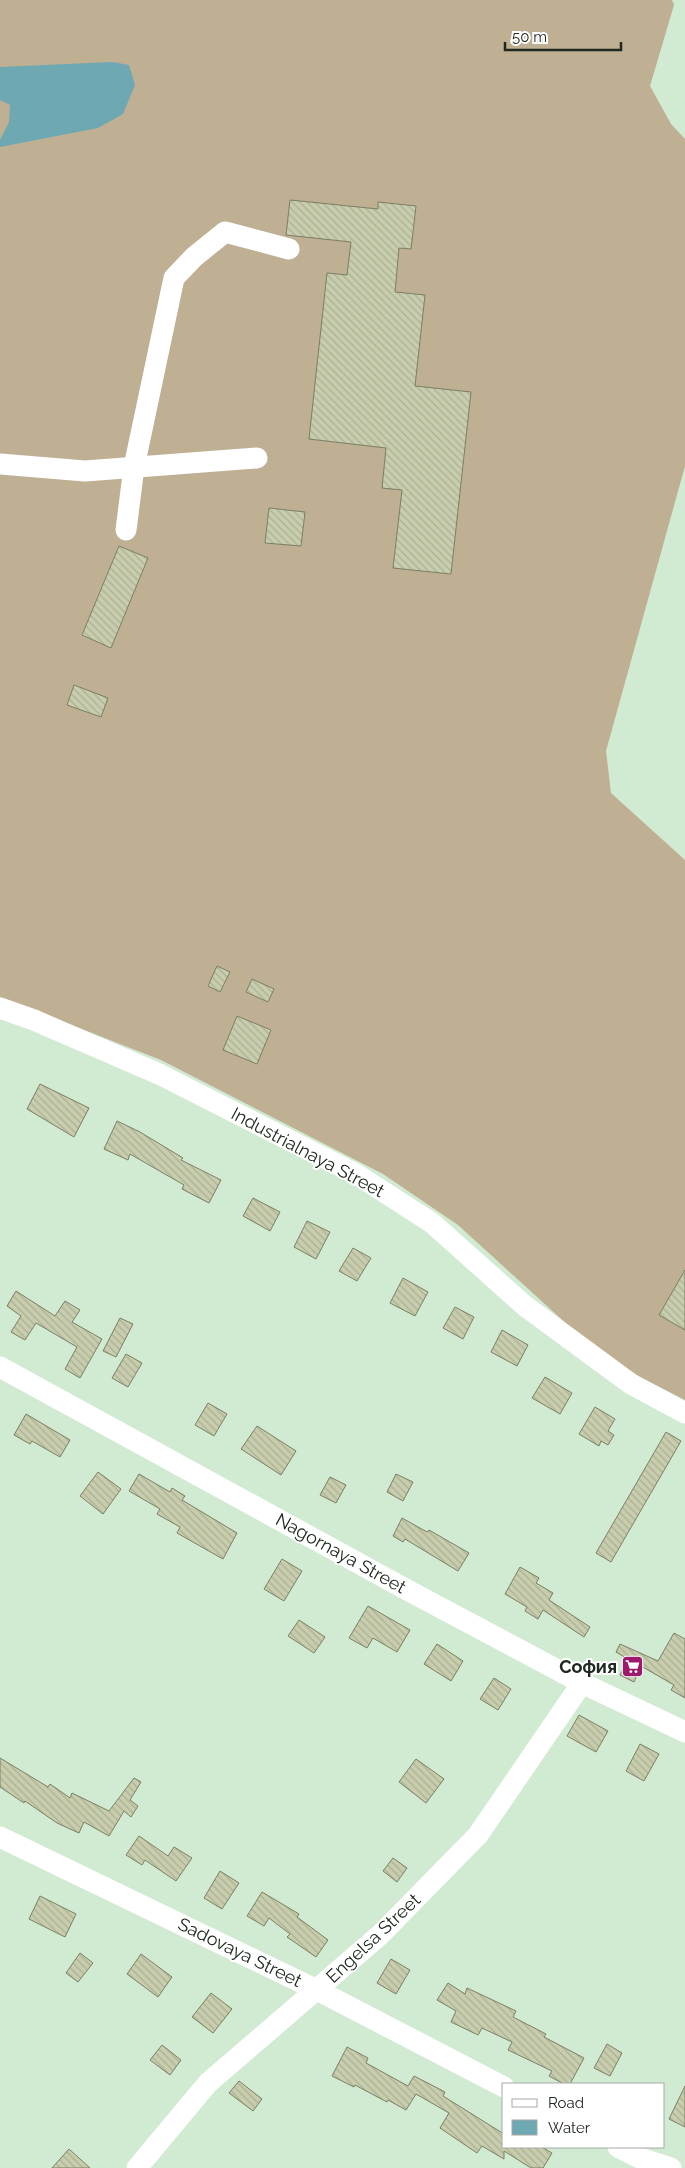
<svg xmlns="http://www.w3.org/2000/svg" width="685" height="2168" viewBox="0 0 685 2168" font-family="Raleway,sans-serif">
  <defs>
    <pattern id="building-back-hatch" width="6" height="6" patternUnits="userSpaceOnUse" patternTransform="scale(1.25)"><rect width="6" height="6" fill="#c8cdae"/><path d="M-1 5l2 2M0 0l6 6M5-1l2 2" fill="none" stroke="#acb095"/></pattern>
  </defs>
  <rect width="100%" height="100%" fill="#d1ead2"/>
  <path fill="#bfaf93" d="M0,0H672L674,5L650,86L671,124L685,139V466L606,751L611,793L685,860V1400L640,1377L592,1347L458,1225L383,1174L161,1060L0,997Z"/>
  <path fill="#6ea8b2" d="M112,62L129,65L135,85L123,114L98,128L0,147V140L9,122L10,105L0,100V67Z"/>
  <g fill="url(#building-back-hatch)" stroke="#7b7f63">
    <path d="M290,200L378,209V202L416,206L411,249L399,248L395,292L425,295L415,386L471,392L451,574L393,568L402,490L382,488L386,448L309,439L327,273L347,275L351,242L286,235Z"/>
    <path d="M269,508L305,512L301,546L265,543Z"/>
    <path d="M119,546L148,558L111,648L82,635Z"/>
    <path d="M74,685L108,698L101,717L67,705Z"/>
    <path d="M217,966L230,972L220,992L208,986Z"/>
    <path d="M252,979L274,989L268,1002L246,992Z"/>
    <path d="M237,1016L271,1030L257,1064L223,1050Z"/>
    <path d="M40,1084L89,1108L74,1137L27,1109Z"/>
    <path d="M117,1121L140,1132L183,1158L181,1160L221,1180L209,1203L182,1189L184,1185L130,1154L128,1160L104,1149Z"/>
    <path d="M253,1198L280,1212L270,1231L243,1216Z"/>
    <path d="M307,1221L330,1232L316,1259L294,1247Z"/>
    <path d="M353,1248L371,1258L357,1281L339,1271Z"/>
    <path d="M685,1270V1330L659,1315Z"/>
    <path d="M403,1278L428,1292L415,1316L390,1303Z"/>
    <path d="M16,1291L55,1316L65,1301L80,1310L72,1322L102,1339L80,1378L65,1369L77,1347L36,1323L25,1340L11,1332L21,1316L7,1306Z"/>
    <path d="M455,1307L474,1317L463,1339L443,1328Z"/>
    <path d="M120,1318L133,1324L116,1357L103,1351Z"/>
    <path d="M502,1330L528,1345L517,1366L491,1352Z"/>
    <path d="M126,1354L142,1363L128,1387L112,1378Z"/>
    <path d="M545,1377L572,1393L560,1414L532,1398Z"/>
    <path d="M208,1403L227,1414L214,1436L195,1425Z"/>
    <path d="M595,1407L615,1419L608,1431L614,1435L608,1445L601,1441L599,1446L579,1434Z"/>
    <path d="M26,1414L70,1440L60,1457L32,1441L30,1444L14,1435Z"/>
    <path d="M257,1426L296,1451L281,1475L241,1449Z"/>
    <path d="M666,1432L681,1441L611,1562L596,1553Z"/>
    <path d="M98,1472L121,1489L103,1514L80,1496Z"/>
    <path d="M139,1474L170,1492L172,1488L185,1496L182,1500L237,1533L223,1559L177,1533L180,1527L157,1514L160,1509L129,1491Z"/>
    <path d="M396,1474L413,1482L403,1501L387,1492Z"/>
    <path d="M330,1477L346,1485L336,1503L320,1495Z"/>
    <path d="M402,1518L427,1532L429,1530L469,1553L458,1571L405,1539L403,1542L393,1536Z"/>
    <path d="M282,1559L302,1571L284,1601L264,1589Z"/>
    <path d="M520,1567L539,1578L536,1583L553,1593L549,1600L590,1627L584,1637L543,1610L538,1619L525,1611L527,1607L505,1594Z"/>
    <path d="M368,1606L410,1630L397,1652L373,1638L367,1648L349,1638Z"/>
    <path d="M299,1620L325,1637L314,1653L288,1636Z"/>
    <path d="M674,1633L685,1639V1698L671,1690L674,1685L641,1666L634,1682L620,1675L628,1659L616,1652L620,1644L658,1661Z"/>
    <path d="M437,1644L463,1661L451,1681L424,1664Z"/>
    <path d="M494,1678L511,1689L498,1710L480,1699Z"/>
    <path d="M579,1715L608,1731L596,1752L567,1736Z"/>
    <path d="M640,1744L659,1754L644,1781L626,1771Z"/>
    <path d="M0,1758L48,1787L50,1784L70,1798L72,1793L109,1811L134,1778L141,1782L130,1800L138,1806L131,1817L124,1811L109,1836L84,1822L79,1833L57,1823L25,1801L24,1803L0,1787Z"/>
    <path d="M416,1759L444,1779L426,1803L399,1782Z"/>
    <path d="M139,1836L168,1856L174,1847L192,1858L176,1881L145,1860L142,1865L126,1855Z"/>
    <path d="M393,1858L407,1868L397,1882L383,1871Z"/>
    <path d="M220,1871L239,1883L222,1909L204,1898Z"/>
    <path d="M262,1892L299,1914L297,1917L328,1940L316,1957L287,1937L290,1934L269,1918L264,1926L247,1916Z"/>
    <path d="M40,1896L76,1914L65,1937L29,1919Z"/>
    <path d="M80,1953L93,1963L78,1982L66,1973Z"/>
    <path d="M141,1954L172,1977L158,1997L127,1974Z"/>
    <path d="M391,1959L410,1970L396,1994L377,1983Z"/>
    <path d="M448,1983L465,1994L467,1988L516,2011L513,2017L546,2034L544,2037L584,2058L570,2084H564L549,2076L552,2071L508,2050L512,2042L482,2028L478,2035L451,2022L456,2011L437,2000Z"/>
    <path d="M211,1993L232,2009L213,2033L192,2017Z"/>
    <path d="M607,2044L622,2053L610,2076L594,2068Z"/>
    <path d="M162,2045L181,2060L170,2075L150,2060Z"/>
    <path d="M347,2047L368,2058L366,2063L408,2086L414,2076L445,2092L443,2096L504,2134V2147H542L552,2153L543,2168H531L504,2151V2159L482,2146L477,2153L440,2128L449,2113L416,2094L406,2110L388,2100L387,2102L355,2085L354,2087L332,2076Z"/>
    <path d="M239,2081L262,2099L253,2111L229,2093Z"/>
    <path d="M685,2086V2127L669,2119Z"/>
    <path d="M69,2149L90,2168H52Z"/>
  </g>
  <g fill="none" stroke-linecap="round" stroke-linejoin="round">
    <g stroke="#fff" stroke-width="21">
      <path d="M0,464L85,471L257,458"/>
      <path d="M126,530L134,467L174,278L194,257L225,232L289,249"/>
      <path d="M0,1008L34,1020L159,1074L356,1174L432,1223L525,1306L631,1384L685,1413"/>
      <path d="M0,1367L411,1592L582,1683L685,1732"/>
      <path d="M0,1837L317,1990L504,2087"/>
      <path d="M618,2147L640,2158L671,2168"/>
      <path d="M137,2168L208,2083L381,1934L478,1835L582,1683"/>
    </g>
  </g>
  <defs>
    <symbol id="supermarket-square" viewBox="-11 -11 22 22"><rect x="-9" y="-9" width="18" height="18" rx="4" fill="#9c196c" stroke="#fff"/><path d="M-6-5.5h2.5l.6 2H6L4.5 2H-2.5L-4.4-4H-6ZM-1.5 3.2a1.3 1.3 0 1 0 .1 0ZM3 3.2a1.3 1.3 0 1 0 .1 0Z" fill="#fff"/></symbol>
  </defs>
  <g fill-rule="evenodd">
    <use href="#supermarket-square" x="620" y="1654" width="25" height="25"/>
  </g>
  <g text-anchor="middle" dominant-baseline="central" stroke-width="4" stroke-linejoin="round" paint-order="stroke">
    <g font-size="18" fill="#202920" stroke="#fff">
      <text transform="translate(308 1152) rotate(28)">Industrialnaya Street</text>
      <text transform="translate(341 1553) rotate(29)">Nagornaya Street</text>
      <text transform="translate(373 1938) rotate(-43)">Engelsa Street</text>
      <text transform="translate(240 1952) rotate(26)">Sadovaya Street</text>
    </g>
    <g font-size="18" font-weight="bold" fill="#202920" stroke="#fff" text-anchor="end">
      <text x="617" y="1666">София</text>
    </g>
  </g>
  <rect x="502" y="2083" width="162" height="65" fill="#ffffff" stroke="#a6a9a6"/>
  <rect x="512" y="2099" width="25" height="8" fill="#ffffff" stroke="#a6a9a6"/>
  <text x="548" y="2108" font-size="15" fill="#202920">Road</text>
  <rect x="512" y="2120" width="25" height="15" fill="#6ea8b2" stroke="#a6a9a6"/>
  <text x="548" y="2133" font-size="15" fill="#202920">Water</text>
  <path d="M505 42v8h116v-8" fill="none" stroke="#202920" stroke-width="2.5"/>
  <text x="512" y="42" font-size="15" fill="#202920" stroke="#ffffff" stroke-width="4" paint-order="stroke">50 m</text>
</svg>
